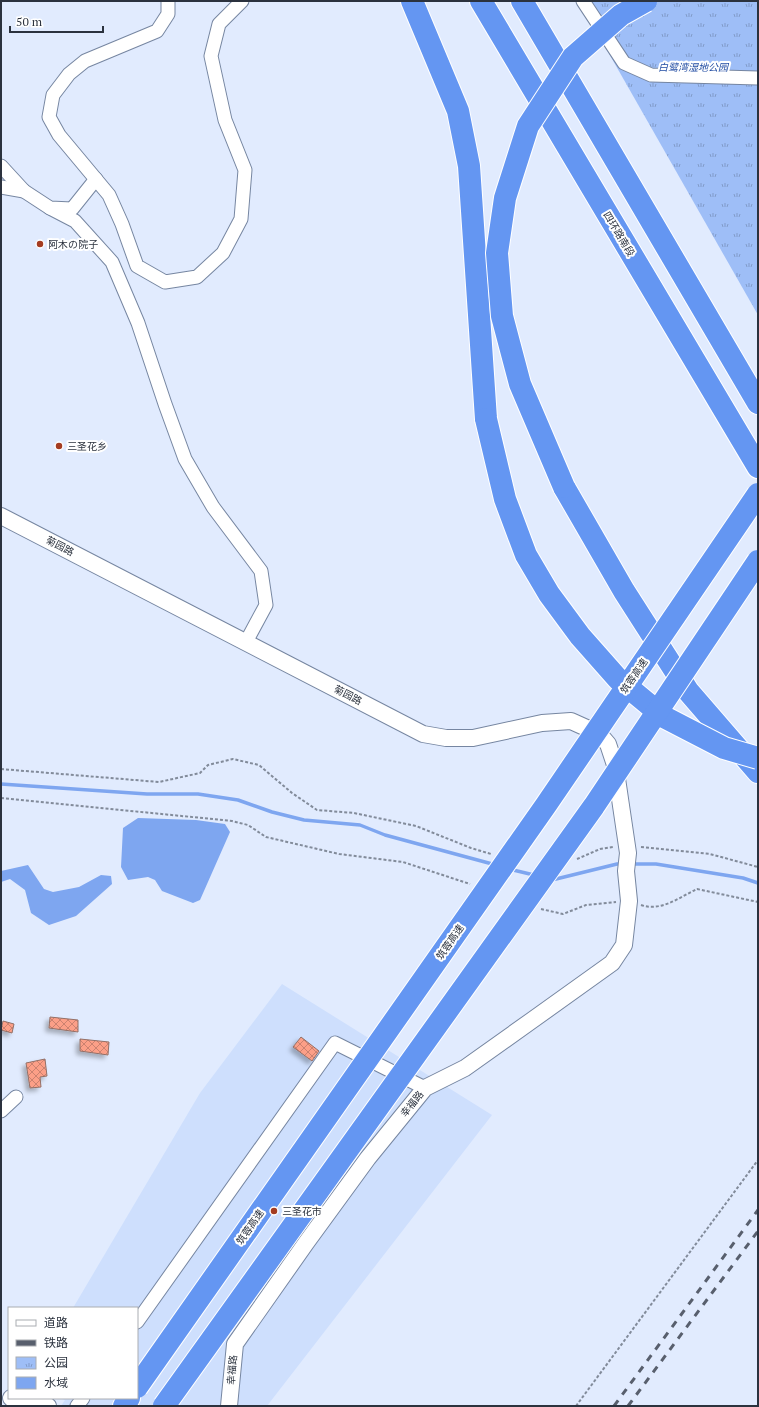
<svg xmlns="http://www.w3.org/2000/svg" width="759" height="1407" viewBox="0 0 759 1407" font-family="'PT Serif','Noto Sans SC','Noto Sans JP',serif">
  <defs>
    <pattern id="park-tufts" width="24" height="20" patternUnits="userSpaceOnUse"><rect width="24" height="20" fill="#9ebef7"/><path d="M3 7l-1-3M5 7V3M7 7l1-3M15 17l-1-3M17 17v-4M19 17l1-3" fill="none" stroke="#819bc9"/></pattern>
    <pattern id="building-cross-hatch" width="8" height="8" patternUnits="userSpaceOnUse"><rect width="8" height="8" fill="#fc9f87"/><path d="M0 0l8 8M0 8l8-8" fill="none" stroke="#cc8270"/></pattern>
    <filter id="shadow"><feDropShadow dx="-3.5" dy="3.5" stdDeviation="2" flood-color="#0004"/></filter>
  </defs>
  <rect width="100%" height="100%" fill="#e1ebfe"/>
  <path fill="#cedffd" d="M282,984L492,1115L267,1406H61L65,1400L59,1398H137V1308H73L200,1093Z"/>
  <path fill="url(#park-tufts)" d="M579,1H758V315Z"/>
  <g fill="#7ea6f0">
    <path d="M138,818L196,820L225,824L230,832L200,900L193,903L162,891L155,880L148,877L128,880L121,867L123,828Z"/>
    <path d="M28,865L44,889L53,892L79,887L101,875L111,876L112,884L76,916L49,925L31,913L25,890L10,879L1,882V871Z"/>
  </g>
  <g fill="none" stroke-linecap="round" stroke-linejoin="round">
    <g stroke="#7ea6f0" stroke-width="3.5">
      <path d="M1,784L147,794H198L238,800L272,812L304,820L360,825L385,835L496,865"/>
      <path d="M632,864H656L743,878L758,883"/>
      <path d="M509,869L534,875"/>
      <path d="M552,880L617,864H624"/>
    </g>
  </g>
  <g fill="url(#building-cross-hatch)" stroke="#937067" filter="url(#shadow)">
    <path d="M50,1017L78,1020V1032L49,1028Z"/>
    <path d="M3,1021L14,1024L12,1033L1,1030Z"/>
    <path d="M301,1037L319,1051L312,1061L293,1047Z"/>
    <path d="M80,1039L109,1042L108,1055L80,1051Z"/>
    <path d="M45,1059L47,1076L40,1077L41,1087L30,1088L26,1063Z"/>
  </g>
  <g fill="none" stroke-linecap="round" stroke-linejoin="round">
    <defs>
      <g id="minor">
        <path d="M168,1V14L157,31L85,61L69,74L53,95L49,117L59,135L109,195L122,224L137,266L165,282L197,277L223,253L241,219L245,170L225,120L211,56L219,24L242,1"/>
        <path d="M583,1L624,63L651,75L758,78"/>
        <path d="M1,166L24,191L50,208L72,209L96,179"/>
        <path d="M1,187L24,191"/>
        <path d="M50,208L75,221L112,262L138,323L165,404L185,459L213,507L261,571L266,605L246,642"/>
        <path d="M1,1111L16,1097"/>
        <path d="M137,1322L335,1043L425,1088"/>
        <path d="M77,1406L83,1398"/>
      </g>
      <g id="tertiary">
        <path d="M1,516L423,734L446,738H473L542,723L571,721L591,730L602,737L608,744L615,765L628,853L626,871L629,901L624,945L612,963L531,1021L465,1068L425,1088L368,1158L306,1243L235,1344L229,1406"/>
        <path d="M11,1398L48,1406"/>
      </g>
      <g id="motorway">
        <path d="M412,1L458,111L469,166L486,419"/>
        <path d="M481,1L758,467"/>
        <path d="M522,1L758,403"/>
        <path d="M564,487L624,591L688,691L758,772"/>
        <path d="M124,1406L129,1398"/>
      </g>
    </defs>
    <use href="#minor" stroke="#7686a1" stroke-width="15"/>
    <use href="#tertiary" stroke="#7686a1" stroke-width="18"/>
    <use href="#motorway" stroke="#fff" stroke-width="24"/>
    <g stroke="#828b9a" stroke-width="2" stroke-dasharray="3 2" stroke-linecap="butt">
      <path d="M1,769L159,782L200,773L208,765L233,759L259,765L292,793L317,810L354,813L416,826L471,848L491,854"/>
      <path d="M1,798L232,821L248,825L266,837L339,854L403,862L470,884"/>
      <path d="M641,847L710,854L758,867"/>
      <path d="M577,859L600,849L613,847"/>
      <path d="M641,905C661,912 680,897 697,889L758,902"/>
      <path d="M541,909L563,914L586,905L616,902"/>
      <path d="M576,1406L758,1160"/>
    </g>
    <use href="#minor" stroke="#fff" stroke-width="13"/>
    <use href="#tertiary" stroke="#fff" stroke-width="16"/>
    <use href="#motorway" stroke="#6496f2" stroke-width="22"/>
    <g stroke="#585f6d" stroke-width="3" stroke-dasharray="7 7" stroke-linecap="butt">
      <path d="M614,1406L758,1210"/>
      <path d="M628,1406L758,1231"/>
    </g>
    <defs>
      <g id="motorway-bridge">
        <path d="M486,419L505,499L526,555L549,594L580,636L618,679L664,717L724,748L758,758"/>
        <path d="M564,487L520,384L502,316L497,253L505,198L528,126L573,57L621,15L646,1"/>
        <path d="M137,1387L546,805L758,494"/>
        <path d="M164,1406L594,806L758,561"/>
      </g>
    </defs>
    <use href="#motorway-bridge" stroke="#fff" stroke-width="24" stroke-linecap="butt"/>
    <use href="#motorway-bridge" stroke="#6496f2" stroke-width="22"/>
  </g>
  <g fill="#a43c21" stroke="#fff" stroke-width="1.5">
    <circle cx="40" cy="244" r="4"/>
    <circle cx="59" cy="446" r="4"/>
    <circle cx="274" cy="1211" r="4"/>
  </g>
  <g text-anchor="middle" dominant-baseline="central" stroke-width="4" stroke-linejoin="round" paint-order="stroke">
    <g font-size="10" font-style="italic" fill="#224da3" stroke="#fff">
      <text x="693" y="67">白鹭湾湿地公园</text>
    </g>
    <g font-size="10" fill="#2b323e" stroke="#fff">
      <text transform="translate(619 234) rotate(59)">四环路南段</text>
      <text transform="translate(60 546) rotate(27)">菊园路</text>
      <text transform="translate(634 676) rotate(-56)">筑蓉高速</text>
      <text transform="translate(348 695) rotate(27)">菊园路</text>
      <text transform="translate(450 942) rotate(-55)">筑蓉高速</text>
      <text transform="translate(412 1104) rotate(-51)">幸福路</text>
      <text transform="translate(250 1227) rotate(-55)">筑蓉高速</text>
      <text transform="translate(232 1370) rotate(-85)">幸福路</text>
    </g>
    <g font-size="10" fill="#2b323e" stroke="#fff" text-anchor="start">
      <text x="48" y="244">阿木の院子</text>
      <text x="67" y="446">三圣花乡</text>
      <text x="282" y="1211">三圣花市</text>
    </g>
  </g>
  <rect width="759" height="1407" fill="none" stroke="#2b323e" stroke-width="4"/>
  <rect x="8" y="1307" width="130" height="92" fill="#ffffff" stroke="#aaadb2"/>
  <rect x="16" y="1320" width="20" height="6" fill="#ffffff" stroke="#aaadb2"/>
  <text x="44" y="1327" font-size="12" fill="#2b323e">道路</text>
  <rect x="16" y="1340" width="20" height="6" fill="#585f6d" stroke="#aaadb2"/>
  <text x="44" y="1347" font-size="12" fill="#2b323e">铁路</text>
  <rect x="16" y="1357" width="20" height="12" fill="url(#park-tufts)" stroke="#aaadb2"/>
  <text x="44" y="1367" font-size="12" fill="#2b323e">公园</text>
  <rect x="16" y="1377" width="20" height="12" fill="#7ea6f0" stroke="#aaadb2"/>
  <text x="44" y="1387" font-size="12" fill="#2b323e">水域</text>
  <path d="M10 26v6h93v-6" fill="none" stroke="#2b323e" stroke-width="2"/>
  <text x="16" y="26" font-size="12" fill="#2b323e" stroke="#ffffff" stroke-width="3" paint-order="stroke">50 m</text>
</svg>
